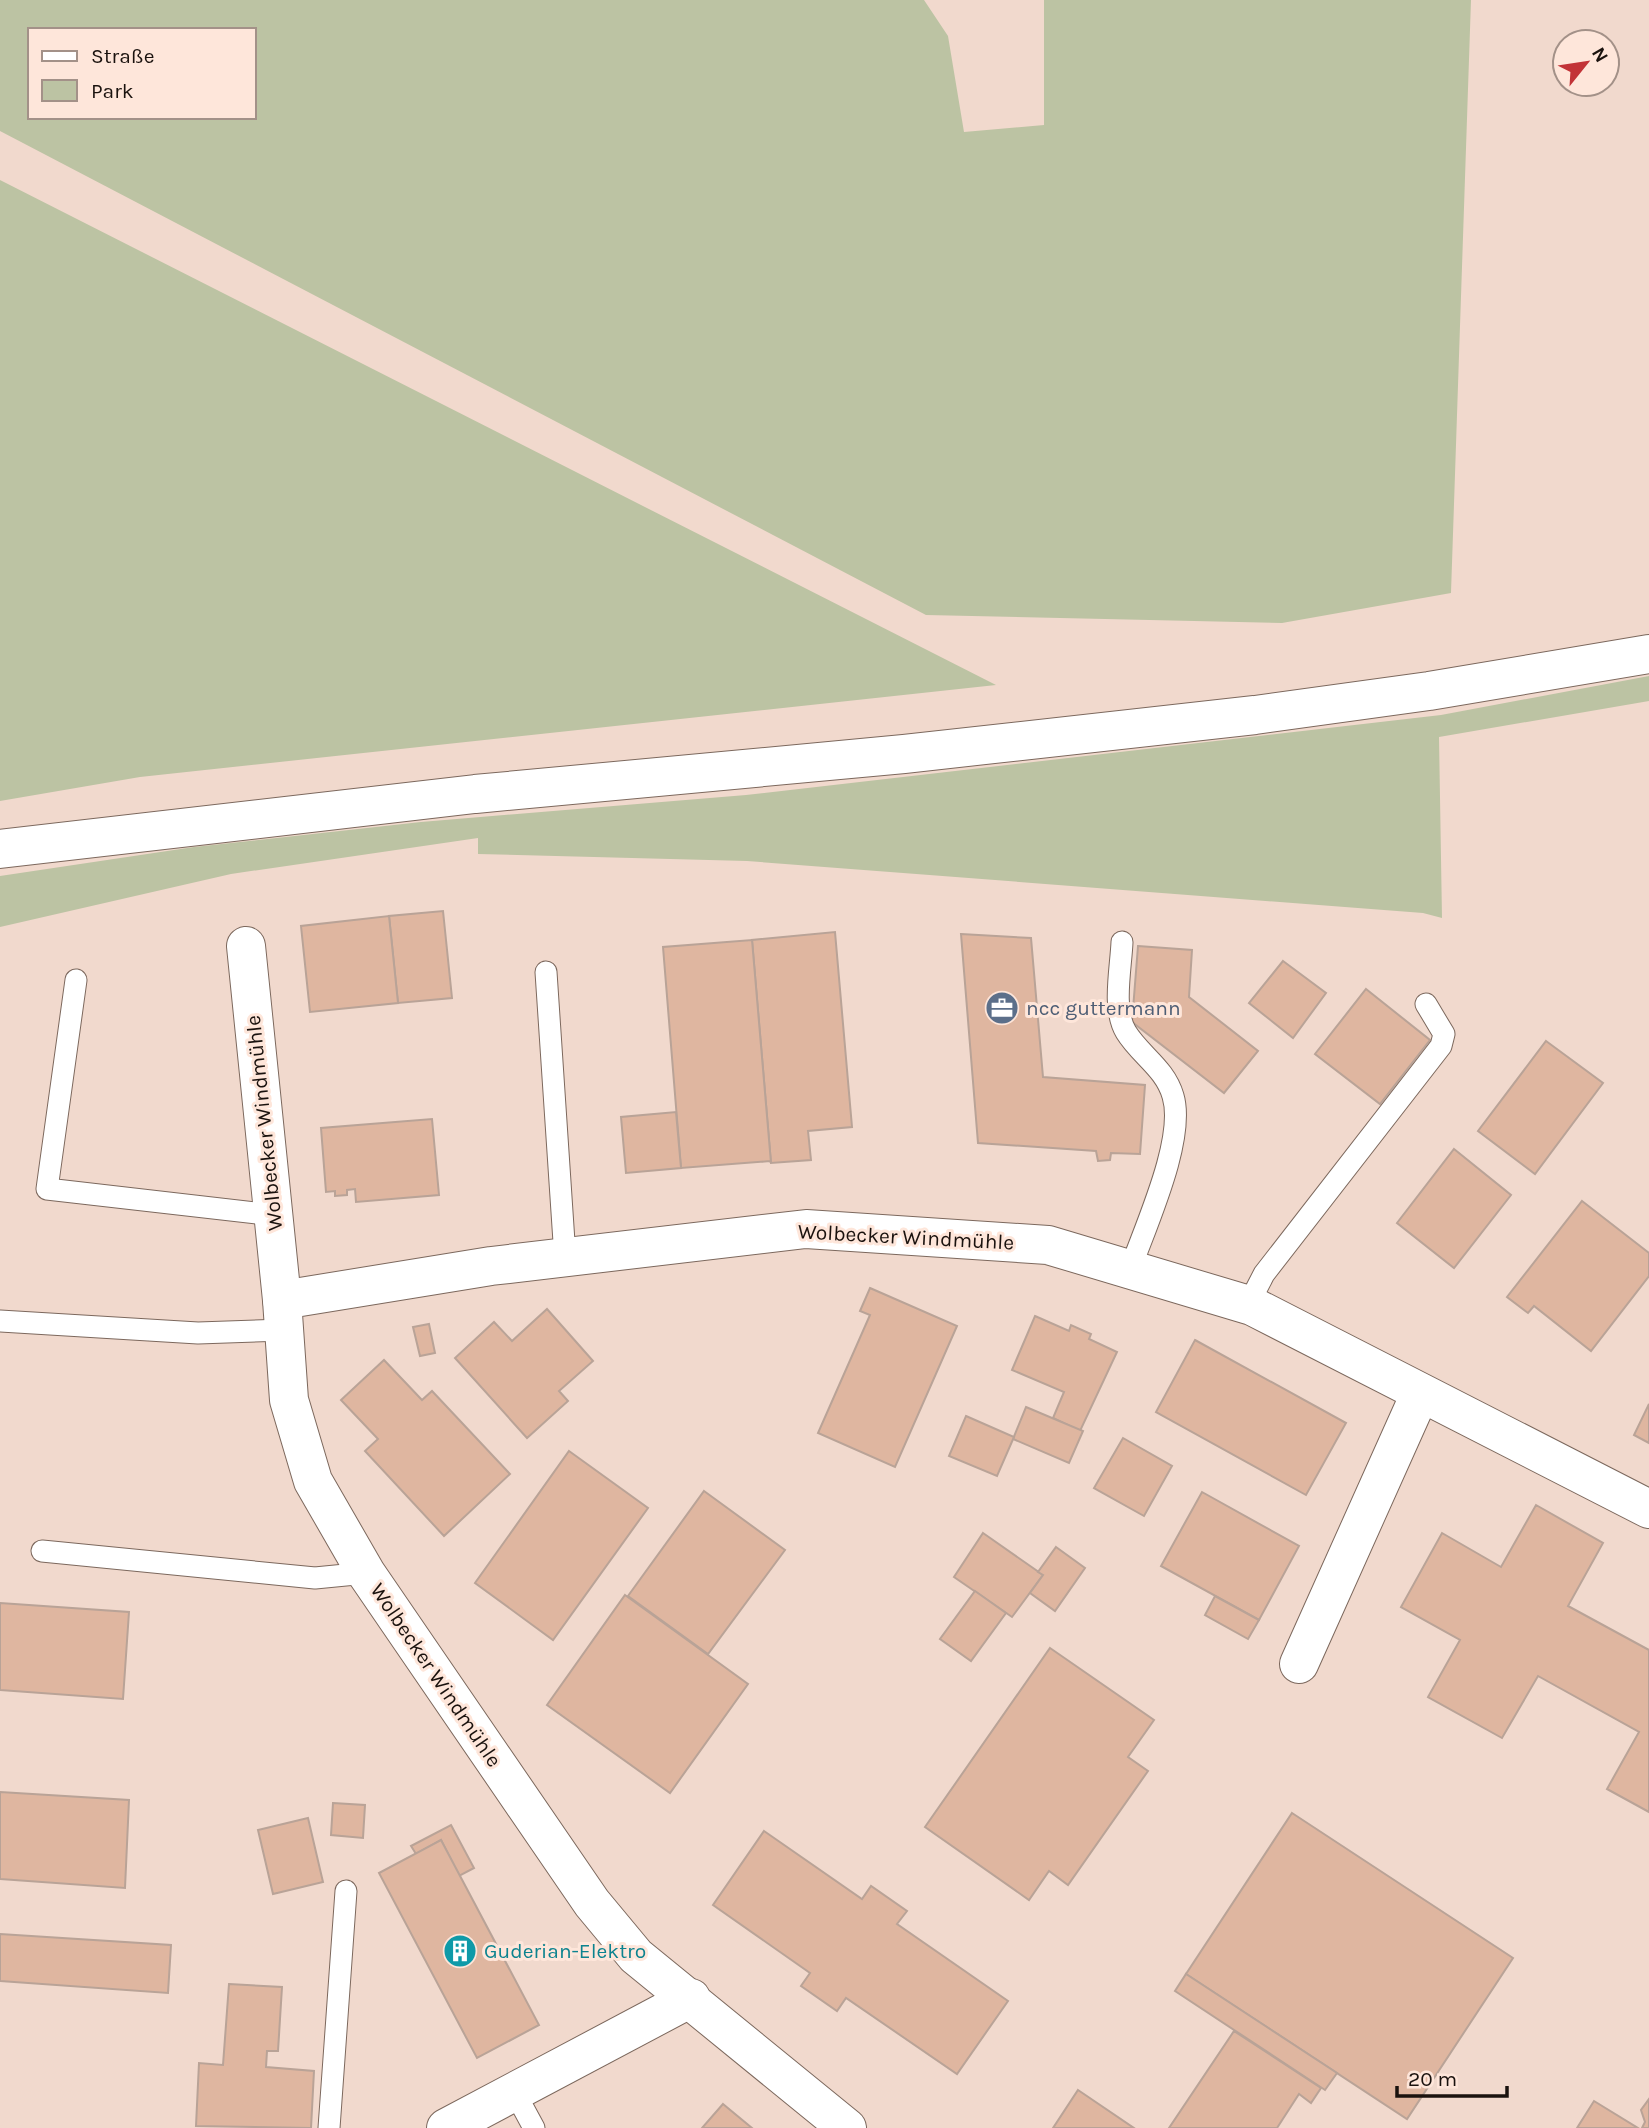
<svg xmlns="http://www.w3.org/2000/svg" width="1649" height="2128" viewBox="0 0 1649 2128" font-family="Karla,sans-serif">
  <rect width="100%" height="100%" fill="#f1d9cd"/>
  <g fill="#bcc3a3" fill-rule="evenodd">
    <path d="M0,0H924L948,36L964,132L1044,125V0H1471L1451,593L1282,623L926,615L0,131ZM30,30H254V117H30Z"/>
    <path d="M0,180L996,685L140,777L0,801Z"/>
    <path d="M1649,676V701L1439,737L1442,918L1423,913L747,861L478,854V838L231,874L0,927V876L194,847L421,822L746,795L1441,715Z"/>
  </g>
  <g fill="#dfb6a0" stroke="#b9a397" stroke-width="2">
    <path d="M443,911L452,998L398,1003L389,916Z"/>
    <path d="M389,916L398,1003L310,1012L301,926Z"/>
    <path d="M835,932L852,1127L808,1131L811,1160L771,1163L752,940Z"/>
    <path d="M961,934L1031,938L1043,1077L1145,1085L1140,1154L1111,1153L1110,1160L1098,1161L1096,1151L978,1143Z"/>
    <path d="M752,940L771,1163L770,1161L681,1168L663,947Z"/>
    <path d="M1138,946L1192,950L1189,997L1258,1051L1224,1093L1132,1022Z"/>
    <path d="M1283,961L1326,993L1293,1038L1249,1003Z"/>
    <path d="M1366,989L1430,1040L1380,1104L1315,1054Z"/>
    <path d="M1546,1041L1603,1083L1535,1174L1478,1131Z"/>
    <path d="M676,1112L681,1168L626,1173L621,1117Z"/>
    <path d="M432,1119L439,1195L356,1202L355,1189L347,1190V1195L335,1196V1191L326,1192L321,1128Z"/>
    <path d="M1454,1149L1511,1195L1454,1268L1397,1223Z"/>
    <path d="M1582,1201L1649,1253V1276L1591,1351L1534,1306L1528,1313L1507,1297Z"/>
    <path d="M870,1288L957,1326L895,1467L818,1433L870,1315L860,1311Z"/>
    <path d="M547,1309L593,1361L559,1391L568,1401L527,1438L455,1358L494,1322L512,1341Z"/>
    <path d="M1035,1316L1069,1331L1071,1325L1091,1334L1089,1339L1117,1352L1080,1431L1053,1418L1064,1392L1012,1370Z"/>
    <path d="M429,1324L435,1353L420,1356L413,1327Z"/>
    <path d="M1195,1340L1346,1423L1306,1495L1156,1412Z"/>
    <path d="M384,1360L422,1400L432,1391L510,1474L444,1536L365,1451L378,1439L341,1400Z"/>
    <path d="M1649,1404V1443L1634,1435Z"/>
    <path d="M1026,1407L1083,1431L1069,1463L1013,1439Z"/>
    <path d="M966,1416L1014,1437L997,1476L949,1456Z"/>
    <path d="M1123,1438L1172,1466L1144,1516L1094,1488Z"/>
    <path d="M569,1451L648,1508L553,1640L475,1583Z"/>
    <path d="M704,1491L785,1550L708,1654L628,1596Z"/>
    <path d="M1202,1492L1299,1546L1259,1620L1161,1566Z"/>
    <path d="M1536,1505L1603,1543L1568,1606L1649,1650V1812L1607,1789L1639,1732L1538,1676L1502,1738L1428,1697L1460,1640L1401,1607L1442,1533L1501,1567Z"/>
    <path d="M983,1533L1043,1575L1012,1617L954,1577Z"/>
    <path d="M1056,1547L1085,1568L1055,1611L1030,1593L1043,1575L1038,1572Z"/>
    <path d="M975,1591L1006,1613L971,1661L940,1639Z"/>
    <path d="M625,1595L748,1684L670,1793L547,1705Z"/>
    <path d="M1215,1596L1259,1620L1248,1639L1205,1615Z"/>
    <path d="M0,1603L129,1612L123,1699L0,1690Z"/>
    <path d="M1050,1648L1154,1720L1128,1757L1148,1771L1068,1885L1049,1871L1029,1900L925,1827Z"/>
    <path d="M0,1792L129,1800L125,1888L0,1879Z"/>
    <path d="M333,1803L365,1805L363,1838L331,1835Z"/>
    <path d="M1292,1813L1513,1958L1407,2119L1186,1974Z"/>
    <path d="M308,1818L323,1882L273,1894L258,1830Z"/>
    <path d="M451,1825L474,1868L459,1876L441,1840L416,1854L411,1846Z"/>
    <path d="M764,1831L862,1899L871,1886L907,1911L897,1924L1008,2001L957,2074L846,1998L837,2011L801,1986L810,1973L713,1905Z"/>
    <path d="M441,1840L539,2025L477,2058L379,1873Z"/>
    <path d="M0,1934L171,1945L168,1993L0,1981Z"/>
    <path d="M1186,1974L1337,2073L1325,2090L1175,1991Z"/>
    <path d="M229,1984L282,1987L278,2051H267L266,2067L314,2071L311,2128L196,2126L199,2063L223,2065Z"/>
    <path d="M1234,2031L1321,2088L1311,2103L1299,2094L1277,2128H1169Z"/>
    <path d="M1078,2090L1134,2128H1053Z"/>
    <path d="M1649,2099V2128H1642L1645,2122L1641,2110Z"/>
    <path d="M1594,2101L1638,2128H1577Z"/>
    <path d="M723,2104L752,2128H702Z"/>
  </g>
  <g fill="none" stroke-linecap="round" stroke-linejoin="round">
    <defs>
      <g id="lane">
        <path d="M1122,942C1121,968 1112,1009 1126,1032C1140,1055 1165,1068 1173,1096C1186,1139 1145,1227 1130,1270"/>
        <path d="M546,972L565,1257"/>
        <path d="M76,980L47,1189L273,1215"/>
        <path d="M1248,1305L1264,1274L1441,1046L1444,1034L1426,1004"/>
        <path d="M0,1321L198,1333L284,1330"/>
        <path d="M42,1551L315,1578L366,1573"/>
        <path d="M514,2091L534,2128"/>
        <path d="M329,2128L346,1891"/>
      </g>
      <g id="street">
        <path d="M246,946L282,1300"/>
        <path d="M1299,1664L1420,1394"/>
        <path d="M446,2128L691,1998"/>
        <path d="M847,2128L636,1956L592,1903L418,1649L366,1573L313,1481L289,1400L282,1300L491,1266L806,1229L1048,1245L1252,1306L1649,1509"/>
      </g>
      <path id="secondary" d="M0,849L475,794L904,754L1255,715L1429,691L1649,654"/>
    </defs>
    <use href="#lane" stroke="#7c685d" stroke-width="23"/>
    <use href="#street" stroke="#7c685d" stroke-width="40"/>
    <use href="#secondary" stroke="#7c685d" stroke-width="40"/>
    <use href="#lane" stroke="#fff" stroke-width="21"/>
    <use href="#street" stroke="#fff" stroke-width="38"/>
    <use href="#secondary" stroke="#fff" stroke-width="38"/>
  </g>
  <defs>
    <symbol id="office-disc" viewBox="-11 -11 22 22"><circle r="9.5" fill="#5c6f8a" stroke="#fee6da"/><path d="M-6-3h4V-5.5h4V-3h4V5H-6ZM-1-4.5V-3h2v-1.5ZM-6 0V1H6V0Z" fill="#fff"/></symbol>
    <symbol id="building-disc" viewBox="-11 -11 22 22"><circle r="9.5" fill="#0f9aa8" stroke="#fee6da"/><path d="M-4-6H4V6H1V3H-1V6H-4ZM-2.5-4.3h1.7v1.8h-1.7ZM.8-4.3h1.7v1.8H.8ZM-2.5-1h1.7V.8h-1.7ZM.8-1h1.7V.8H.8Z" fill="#fff"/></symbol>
  </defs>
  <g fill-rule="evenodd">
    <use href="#office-disc" x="983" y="989" width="38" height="38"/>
    <use href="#building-disc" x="441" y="1932" width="38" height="38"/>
  </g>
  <g text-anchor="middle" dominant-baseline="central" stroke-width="6" stroke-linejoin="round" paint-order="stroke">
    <g font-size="21" fill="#4e5e75" stroke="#fee6da" text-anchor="start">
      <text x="1026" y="1008">ncc guttermann</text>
    </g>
    <g font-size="21" fill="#1a120e" stroke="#fee6da">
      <text transform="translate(264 1123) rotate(-96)">Wolbecker Windmühle</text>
      <text transform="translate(906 1237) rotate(3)">Wolbecker Windmühle</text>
      <text transform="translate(436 1675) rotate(56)">Wolbecker Windmühle</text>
    </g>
    <g font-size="21" fill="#0d838f" stroke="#fee6da" text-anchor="start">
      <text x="484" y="1951">Guderian-Elektro</text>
    </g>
  </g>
  <rect x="28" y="28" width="228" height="91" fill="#fee6da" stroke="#a39188" stroke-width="2"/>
  <rect x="42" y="51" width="35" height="10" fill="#ffffff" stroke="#a39188" stroke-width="2"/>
  <text x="91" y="63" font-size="21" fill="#1a120e">Straße</text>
  <rect x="42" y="80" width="35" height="21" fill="#bcc3a3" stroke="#a39188" stroke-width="2"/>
  <text x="91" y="98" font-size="21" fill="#1a120e">Park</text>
  <g transform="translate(1586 63) rotate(60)"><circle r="33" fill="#fee6da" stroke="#a39188" stroke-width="2"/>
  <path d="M0-5L12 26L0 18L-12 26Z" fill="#c23337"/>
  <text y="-10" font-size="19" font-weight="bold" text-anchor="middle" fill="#1a120e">N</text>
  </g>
  <path d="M1397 2086v10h110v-10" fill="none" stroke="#1a120e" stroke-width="3.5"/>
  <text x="1408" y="2086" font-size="21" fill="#1a120e" stroke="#fee6da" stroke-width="5" paint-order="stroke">20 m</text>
</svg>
